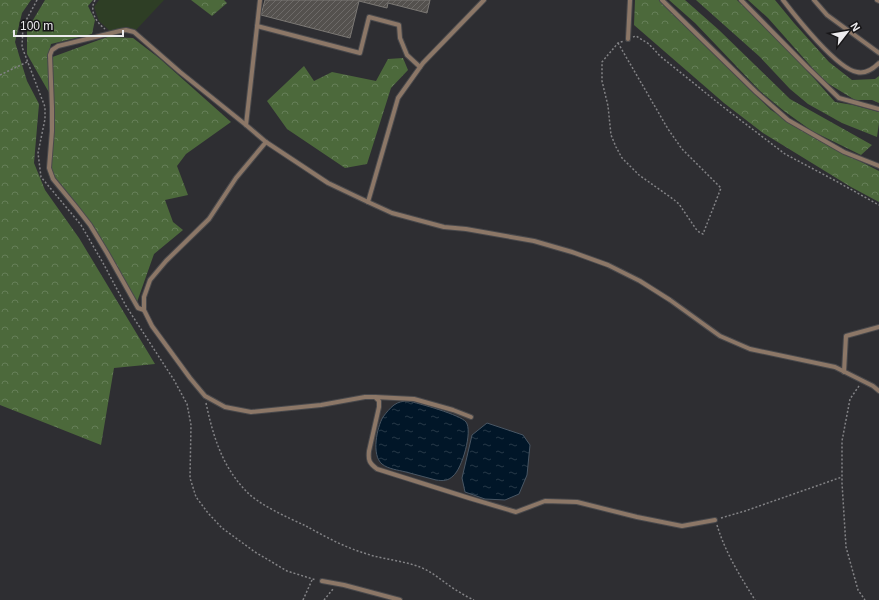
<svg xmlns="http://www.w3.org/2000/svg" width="879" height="600" viewBox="0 0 879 600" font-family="Arial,sans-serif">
  <defs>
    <pattern id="forest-crowns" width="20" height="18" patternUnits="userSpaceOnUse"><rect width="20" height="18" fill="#4c693b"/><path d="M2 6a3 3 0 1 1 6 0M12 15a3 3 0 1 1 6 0" fill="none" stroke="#667f58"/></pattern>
    <pattern id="water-ripples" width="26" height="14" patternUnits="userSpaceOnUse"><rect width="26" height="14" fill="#011628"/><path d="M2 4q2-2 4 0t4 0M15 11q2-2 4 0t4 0" fill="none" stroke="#263848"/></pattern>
    <pattern id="building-hatch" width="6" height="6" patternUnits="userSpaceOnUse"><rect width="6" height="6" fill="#54514e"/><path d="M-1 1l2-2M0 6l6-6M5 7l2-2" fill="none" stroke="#6d6a68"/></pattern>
  </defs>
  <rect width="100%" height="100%" fill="#2e2e32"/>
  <path fill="#2e3e25" d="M99,0H164L136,30L127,27L110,31L99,21L94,7Z"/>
  <g fill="url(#forest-crowns)">
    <path d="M0,0H31L22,13L15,42L27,81L39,104L34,163L45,190L79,238L155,364L114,368L101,445L0,405Z"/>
    <path d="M45,0H93L88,6L95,20L92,34L51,44L47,59L107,37L133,38L159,58L231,122L186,154L177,166L188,195L165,200L173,222L183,230L154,254L137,302L97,237L51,172L52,132L51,96L27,54V30Z"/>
    <path d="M191,0H224L227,3L212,16Z"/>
    <path d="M635,0H659L771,110L816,139L879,171V202L851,187L763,133L724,103L634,25Z"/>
    <path d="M669,0H685L719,30L790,99L872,145L861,155L812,131L784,111L760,91L695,23Z"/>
    <path d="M696,0H737L780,40L835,102L853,105L879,112V123L877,137L842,123L808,104L790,89L760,57Z"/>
    <path d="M748,0H775L794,23L829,62L852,80L875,79L879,76V103L872,100H855L824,81L768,18Z"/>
    <path d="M403,58L408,70L391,88L367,164L345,168L287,129L267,101L304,66L314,81L332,72L376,81L388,59Z"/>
  </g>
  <g fill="url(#water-ripples)" stroke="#485664">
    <path d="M408,401C418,403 461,415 466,422C473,431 462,469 453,476C448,481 443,481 436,480C426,477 416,475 406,472C398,470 388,469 382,464C371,455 377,427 383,417C386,413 390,408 394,405C398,402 403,401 408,401Z"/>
    <path d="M487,423L523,435L530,445L527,475L519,494L505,500L485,499L465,492L462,478L472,435Z"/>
  </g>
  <path fill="url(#building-hatch)" stroke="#7b7874" d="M265,0H430L427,13L388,3L387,8L359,1L350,38L261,15Z"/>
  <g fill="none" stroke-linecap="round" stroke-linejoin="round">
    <defs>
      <g id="lane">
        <path d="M260,0L246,125L266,142L328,183L368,202"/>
        <path d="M484,0L423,63L398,98L368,202L392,213L444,227L466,229L534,241L572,252L608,265L640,281L670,300L720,336L750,349L835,367L873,386L879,391"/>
        <path d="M662,0L756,92L788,120L844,152L879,166"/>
        <path d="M741,0L808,68L839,98L879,109"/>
        <path d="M783,0C796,17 837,69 857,72C865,74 873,69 879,63"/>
        <path d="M814,0L827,15L879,53"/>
        <path d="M877,0L879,1"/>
        <path d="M257,26L360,53L369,17L399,25L400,38L407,55L420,67"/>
        <path d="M628,39L630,0"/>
        <path d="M266,142L236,178L209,219L166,261L150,280L144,297V310L152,326L190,378L205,396L225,407L251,412L321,405L365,397H375L379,401V407L369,451C368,460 369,463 377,469L469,498L516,512L545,501L577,502L637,517L682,526L715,520"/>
        <path d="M144,310L138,308L107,253L90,225L76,207L53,179L49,168L52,131V108L50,55L52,50L58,46L120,31L126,30L134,32L180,72L246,125"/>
        <path d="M844,372L846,336L879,327"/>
        <path d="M375,397L414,399L453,410L471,417"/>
        <path d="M322,581L344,585L400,600"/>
      </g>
    </defs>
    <use href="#lane" stroke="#49494c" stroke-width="6"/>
    <g stroke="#838386" stroke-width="1.5" stroke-dasharray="2 2" stroke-linecap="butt">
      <path d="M37,0L23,26L22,47L45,107V119L38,153L41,177L81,225L103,263L126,306L174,380L187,404L191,425L190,478L196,497L208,513L222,528L255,552L287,571L316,580"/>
      <path d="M95,0C89,11 96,22 105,29"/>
      <path d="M633,37L636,36L649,44L660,56L722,106L785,154L834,180L879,205"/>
      <path d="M618,43L668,129L682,149L721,188L703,234L699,232L696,229L679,204L673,199L639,175L622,158L616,147L611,135L608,106L602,81V62L618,43L624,41"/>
      <path d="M0,75L27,62"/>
      <path d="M859,386L850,399L842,441V483L846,547L858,590L865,600"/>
      <path d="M206,403C213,436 222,466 246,491C259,505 287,517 306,526C324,536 344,547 364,553C381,559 399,560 417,566C433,571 446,585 461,593C465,596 470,598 474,600"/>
      <path d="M721,518L745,511L842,477"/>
      <path d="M717,525C725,552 740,576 755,600"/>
      <path d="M303,600L312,580"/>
      <path d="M324,600L333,589"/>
    </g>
    <use href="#lane" stroke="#8c7767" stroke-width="4"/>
  </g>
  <g transform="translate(847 32) rotate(59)" stroke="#171618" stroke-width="3" paint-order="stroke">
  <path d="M0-3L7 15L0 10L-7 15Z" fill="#edecef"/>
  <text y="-6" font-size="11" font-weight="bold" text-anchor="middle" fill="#edecef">N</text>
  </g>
  <path d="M14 30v6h109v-6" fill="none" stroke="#edecef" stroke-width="2"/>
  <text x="20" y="30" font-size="12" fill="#edecef" stroke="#171618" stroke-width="3" paint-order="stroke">100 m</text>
</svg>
